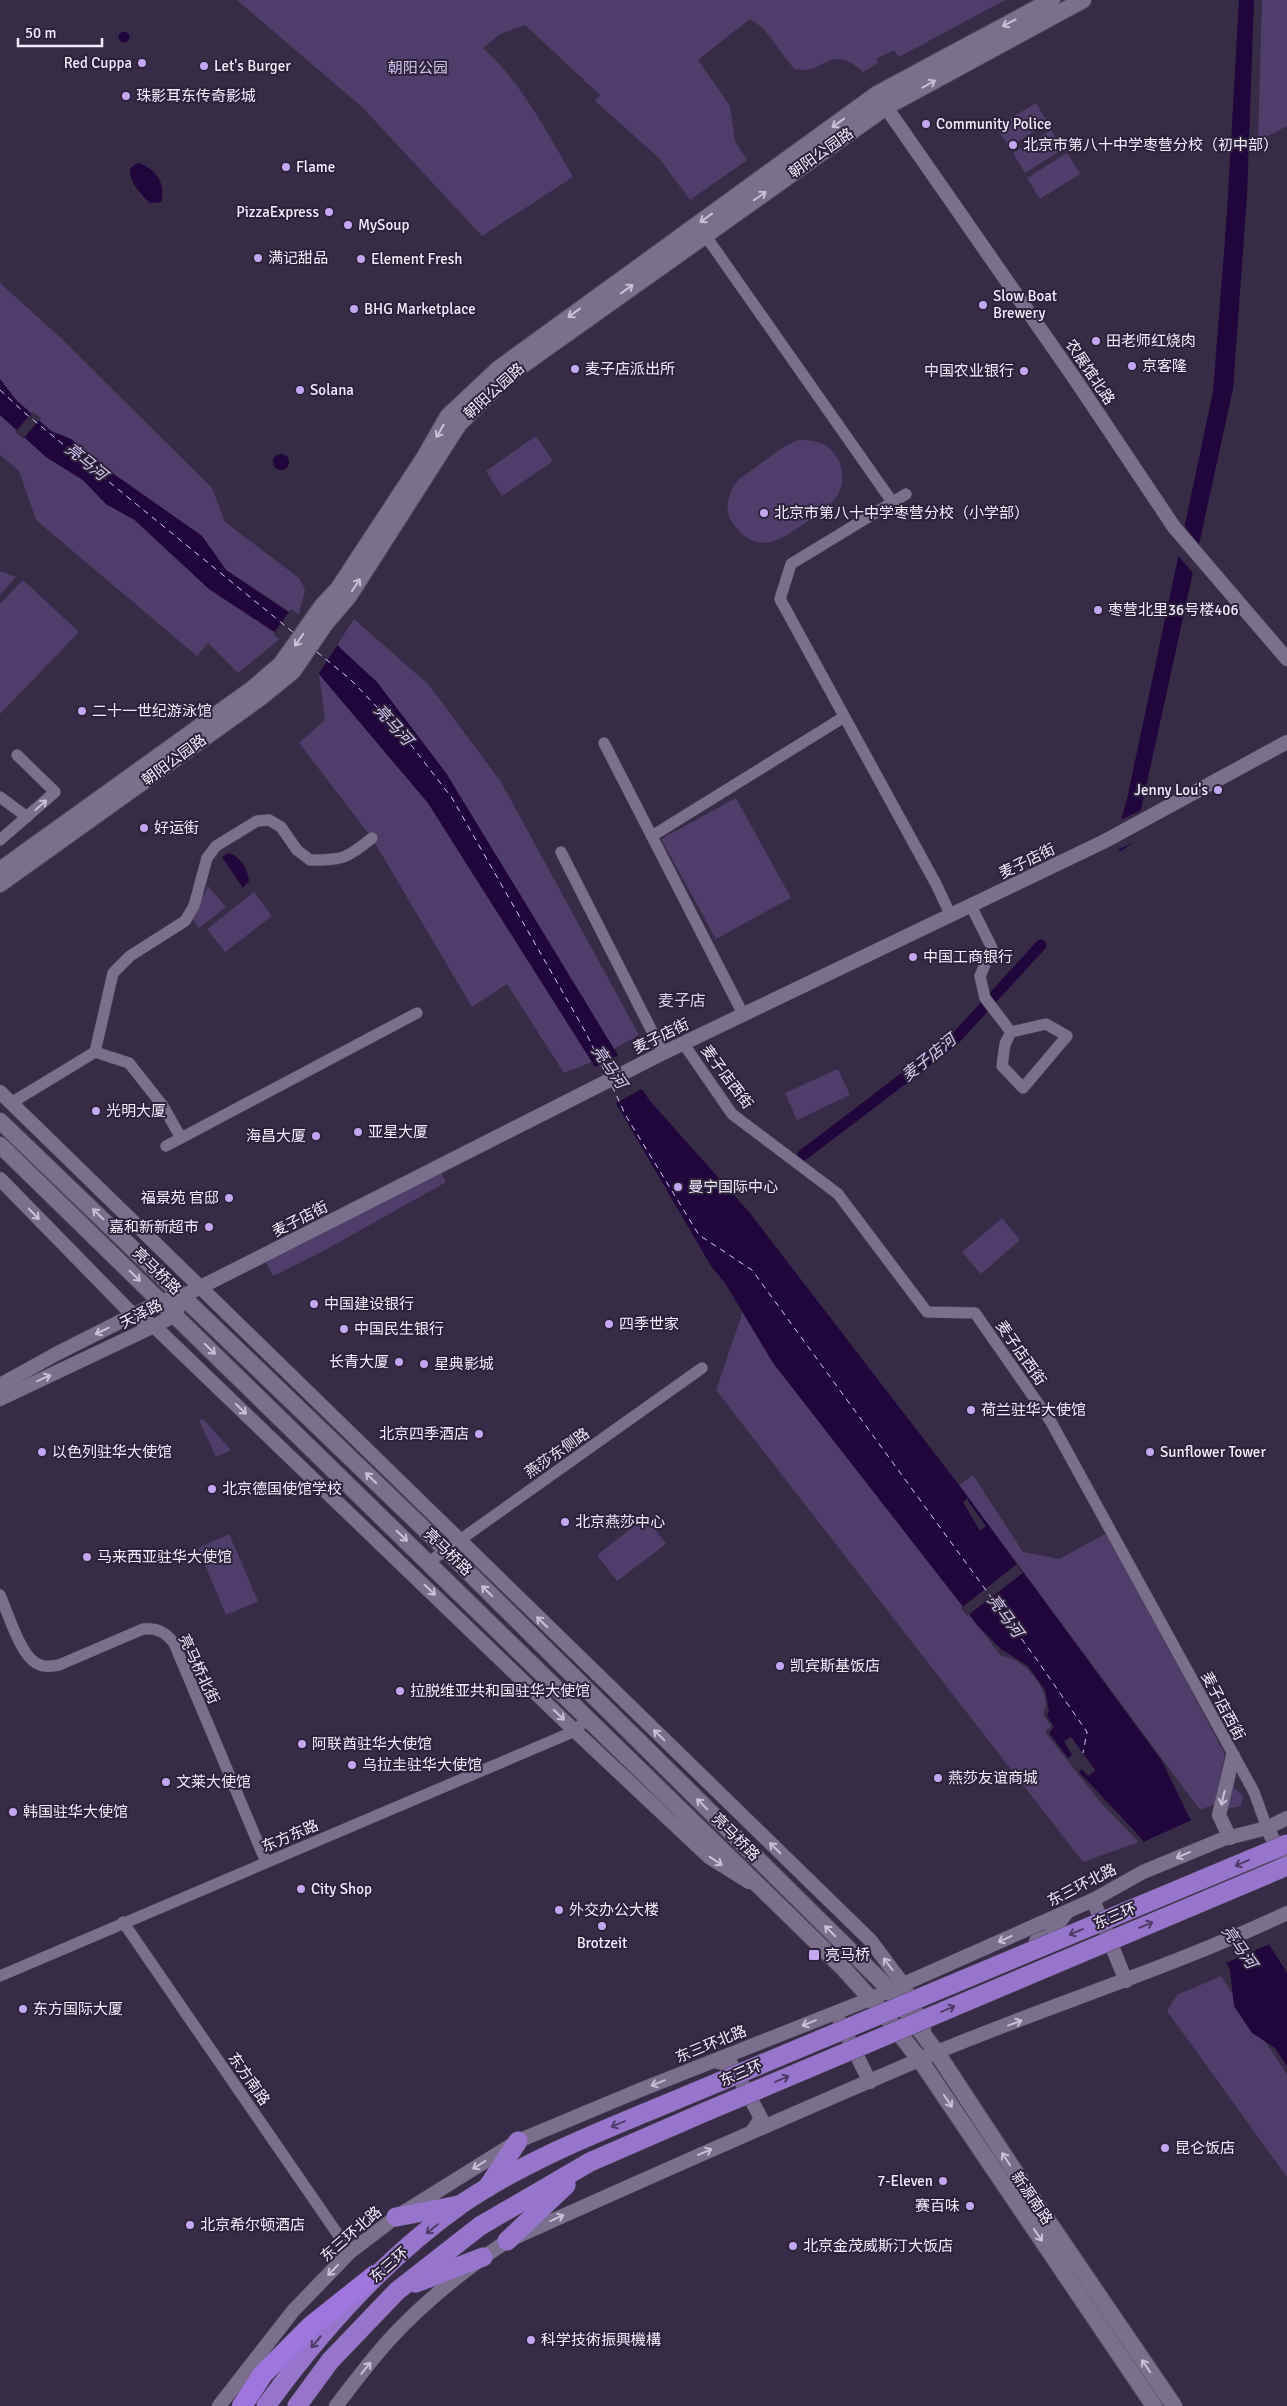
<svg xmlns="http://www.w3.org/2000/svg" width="1287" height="2406" viewBox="0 0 1287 2406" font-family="Signika,'Noto Sans SC',sans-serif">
  <rect width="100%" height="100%" fill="#362c45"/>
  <g fill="#4f3d6b">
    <path d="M237,0H1005L899,57L894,50L876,59L878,63L863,72C829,40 825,77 794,69L763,28L750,19L698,60L730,106L735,141L747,160L690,200L659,158L595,101L600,95L525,25L500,34L483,48C519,79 549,135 573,177L482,236L362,107Z"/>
    <path d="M1262,0H1287V126L1258,141Z"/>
    <path d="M1036,103L1048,123L1009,147L996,127Z"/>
    <path d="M1051,130L1063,149L1025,173L1013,153Z"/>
    <path d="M1067,153L1080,174L1040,199L1027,178Z"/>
    <path d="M0,283L62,339L212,488L225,522L299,578L305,590L298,617L226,570L202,536L108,470L71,439L51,431L16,400L0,379Z"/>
    <path d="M0,415L46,457L83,480L106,504L134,520L209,589L282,637L238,673L208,643L197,656L36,520L19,471L0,455Z"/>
    <path d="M536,436L553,461L502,496L486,471Z"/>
    <path d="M799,440C808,440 818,441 825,445C841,455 847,477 839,492C834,504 821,511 812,518C784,538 758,560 732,522C723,510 729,490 738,480L785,446Z"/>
    <path d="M0,571L16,577L0,595Z"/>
    <path d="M23,580L79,632L0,714V604Z"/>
    <path d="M354,619L429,685L501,782L639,1035L614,1049L446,773L337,645Z"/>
    <path d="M319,674L428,803L592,1062L564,1073L507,984L472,1007L372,838L299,743L325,720Z"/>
    <path d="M736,798L791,898L716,939L661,839Z"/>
    <path d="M208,886L226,907L199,928L193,919Z"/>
    <path d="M254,892L272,916L225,952L207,929Z"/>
    <path d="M838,1069L850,1095L797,1120L785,1093Z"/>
    <path d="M438,1167L446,1182L327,1249L273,1276L266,1262Z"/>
    <path d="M1002,1218L1020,1240L981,1274L962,1252Z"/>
    <path d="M744,1308L803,1398L1001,1656C1022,1656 1056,1694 1043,1714L1051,1726L1045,1732L1100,1802L1139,1842L1083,1862L716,1390Z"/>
    <path d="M203,1419L231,1450L216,1457L199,1420Z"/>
    <path d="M973,1475L1023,1552L1059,1559L1107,1533L1225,1754L1215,1804L1200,1810L959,1485Z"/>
    <path d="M646,1517L666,1544L617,1581L597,1555Z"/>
    <path d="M229,1534L258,1601L226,1615L198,1548Z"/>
    <path d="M1231,1784L1243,1797L1241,1806L1226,1809Z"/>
    <path d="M1221,1976L1287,2074V2177L1167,2011L1177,1995Z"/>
  </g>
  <g fill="#21053d">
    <path d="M1239,0H1254L1247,196L1233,389L1134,842L1121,851L1113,848L1127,799L1213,392L1227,213Z"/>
    <circle cx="124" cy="37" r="5.5"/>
    <path d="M138,163C156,168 166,184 161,202L150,203C141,195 118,170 138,163Z"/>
    <path d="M0,379L16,400L51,431L71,439L108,470L202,536L226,570L337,645L377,682L446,773L614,1049L650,1101L749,1212L959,1485L1162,1761L1188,1815L1287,1973V2066L1275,2048L1252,2033L1234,2006L1230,1969L1141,1838L1079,1772L1082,1769L1088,1776L1095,1770L1071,1737L1064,1741L1072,1755L1068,1758L1049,1733L1054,1727L1047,1716L1049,1710L1045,1690L1028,1666L1001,1649L978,1626L773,1363L725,1283L711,1266L592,1062L428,803L319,674L282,637L209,589L135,520L106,504L83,480L46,457L0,415Z"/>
    <circle cx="281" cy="462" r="8"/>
    <path d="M229,853C242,858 247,868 249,881L243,888L222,857Z"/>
  </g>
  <g fill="#362c45">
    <path d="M33,412L41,418L23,439L15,432Z"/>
    <path d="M1183,524L1202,548L1196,577L1176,553Z"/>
    <path d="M291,609L339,643L317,676L273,634Z"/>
    <path d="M1144,809L1137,841L1115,851L1111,850L1110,847L1118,821Z"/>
    <path d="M621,1054L644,1088L614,1104L593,1068Z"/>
    <path d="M968,1498V1501L986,1526L980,1531L963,1502Z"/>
    <path d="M1017,1564L1023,1573L967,1616L961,1608Z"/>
    <path d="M1071,1737L1095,1770L1090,1775L1089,1773L1092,1770L1070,1740L1067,1742L1072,1749L1066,1741Z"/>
    <path d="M1194,1819L1270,1944L1224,1964L1141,1843Z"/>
  </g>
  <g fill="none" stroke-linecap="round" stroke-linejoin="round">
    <path stroke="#21053d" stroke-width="11" d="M803,1155L953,1041L1041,945"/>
    <g stroke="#d8caf5" stroke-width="1" stroke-dasharray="6 5" stroke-linecap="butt">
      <path d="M0,390L26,414L294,633"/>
      <path d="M317,652L350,679L401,732L452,798L586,1033L606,1074"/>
      <path d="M612,1086L626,1116L699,1235L752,1270L1037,1660L1087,1732L1083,1753"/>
    </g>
    <defs>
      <g id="minor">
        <path d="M705,235L893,503"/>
        <path d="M906,494L791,564L780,599L936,884L951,916"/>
        <path d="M604,743L743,1014"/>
        <path d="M0,797L27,817"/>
        <path d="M652,836L844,717"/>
        <path d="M0,840L55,792L17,755"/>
        <path d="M561,852L663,1053"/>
        <path d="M971,906L992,948L980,976L985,998L1011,1032L1005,1044L1002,1066L1023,1088L1067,1036L1046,1024L1011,1032"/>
        <path d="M683,1043L732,1114L838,1194L927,1312L975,1313L1051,1422L1254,1792L1267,1828"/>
        <path d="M95,1052L113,973L130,956L185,921L194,906L207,858L216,846L257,821L269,820L281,827L297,850L310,860C343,860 346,859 372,838"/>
        <path d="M11,1103L95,1052L129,1063L163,1106L181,1138"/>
        <path d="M166,1146L417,1013"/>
        <path d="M429,1562L702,1368"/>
        <path d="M0,1595C8,1613 20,1654 36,1663C44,1668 51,1666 59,1665L143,1629C158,1628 165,1632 174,1643L266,1862"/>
        <path d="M123,1922L350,2252"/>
        <path d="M0,1976L575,1731L588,1717"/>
      </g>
      <g id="tertiary">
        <path d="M881,100L1075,379L1174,527L1287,659"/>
        <path d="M0,1092L870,1940L903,1984L924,2028"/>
        <path d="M0,1179L134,1316L154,1326L575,1731L709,1857L749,1882"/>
        <path d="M0,1385L56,1354L161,1301L183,1296L663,1053L1105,841L1287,742"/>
        <path d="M0,1399L154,1326L175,1315L179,1306"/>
        <path d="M1267,1828L1287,1866"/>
        <path d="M1230,1838L1219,1815L1233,1756"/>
        <path d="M1093,1900L1126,1981"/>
        <path d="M1036,1941L1049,1936L1067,1912"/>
        <path d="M840,2022L870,2082"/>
        <path d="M714,2061L732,2065L761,2118L752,2132"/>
        <path d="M219,2406L293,2311L350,2252L396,2217L518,2141L640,2090L870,1999L1093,1900L1143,1872L1223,1839L1267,1828L1287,1818"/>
        <path d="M336,2406C353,2384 370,2361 389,2340C423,2303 465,2269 507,2241C649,2177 792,2114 935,2053C1052,2004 1173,1967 1287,1913"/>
      </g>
      <g id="secondary">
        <path d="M0,870L252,689L281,664L322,606L338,589L424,458L448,416L498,369L877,94L1052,0"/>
        <path d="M0,884L260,698L293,671L326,623L349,596L459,424L506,377L886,107L1083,0"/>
        <path d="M0,1121L446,1550L890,1990L937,2053L1031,2196L1174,2406"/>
        <path d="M0,1145L843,1968L881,2010L920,2060L1154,2406"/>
      </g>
      <g id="trunk">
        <path d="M487,2188L518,2141"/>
        <path d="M396,2217L459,2205"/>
        <path d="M507,2241L566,2185"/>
        <path d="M416,2283L483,2257"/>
        <path d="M266,2406C321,2330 386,2257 463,2203C534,2155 617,2125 695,2092"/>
        <path d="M297,2406L330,2361L397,2291L480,2226L590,2162L705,2112"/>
      </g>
      <path id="motorway" d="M242,2406L263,2374L311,2326L375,2275"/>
    </defs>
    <use href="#minor" stroke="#50485d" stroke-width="12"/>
    <use href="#tertiary" stroke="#50485d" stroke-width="15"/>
    <use href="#secondary" stroke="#50485d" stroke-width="18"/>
    <use href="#trunk" stroke="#50485d" stroke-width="20"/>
    <use href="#motorway" stroke="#50485d" stroke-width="21"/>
    <use href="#minor" stroke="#7a708d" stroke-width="11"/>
    <use href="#tertiary" stroke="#7a708d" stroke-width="14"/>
    <use href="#secondary" stroke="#7a708d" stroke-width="16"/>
    <use href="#trunk" stroke="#9875cd" stroke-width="19"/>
    <use href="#motorway" stroke="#9f76dd" stroke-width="20"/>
    <defs>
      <g id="trunk-bridge">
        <path d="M695,2092L1287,1844"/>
        <path d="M705,2112L1287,1866"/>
      </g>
    </defs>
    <use href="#trunk-bridge" stroke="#50485d" stroke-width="20" stroke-linecap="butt"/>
    <use href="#trunk-bridge" stroke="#9875cd" stroke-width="19"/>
  </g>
  <defs><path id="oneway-shaft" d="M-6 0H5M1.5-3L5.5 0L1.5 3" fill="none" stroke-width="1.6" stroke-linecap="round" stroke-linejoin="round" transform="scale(1.25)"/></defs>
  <g stroke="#c8c1d6">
    <use href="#oneway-shaft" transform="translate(1009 23) rotate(152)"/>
    <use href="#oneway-shaft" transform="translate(929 84) rotate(-29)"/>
    <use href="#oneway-shaft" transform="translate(838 123) rotate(144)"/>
    <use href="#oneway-shaft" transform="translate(760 196) rotate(-35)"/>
    <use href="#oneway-shaft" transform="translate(706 218) rotate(144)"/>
    <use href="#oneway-shaft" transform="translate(627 289) rotate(-36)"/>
    <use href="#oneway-shaft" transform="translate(574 313) rotate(144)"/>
    <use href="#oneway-shaft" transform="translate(440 431) rotate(120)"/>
    <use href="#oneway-shaft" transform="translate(356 585) rotate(-57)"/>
    <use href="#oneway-shaft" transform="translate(299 640) rotate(125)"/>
    <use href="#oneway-shaft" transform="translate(41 805) rotate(-41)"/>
    <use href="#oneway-shaft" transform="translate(34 1214) rotate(46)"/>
    <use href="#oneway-shaft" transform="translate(98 1214) rotate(-136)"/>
    <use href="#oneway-shaft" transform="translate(135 1276) rotate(44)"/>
    <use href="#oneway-shaft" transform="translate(102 1331) rotate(154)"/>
    <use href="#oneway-shaft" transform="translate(210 1349) rotate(44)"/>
    <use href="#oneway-shaft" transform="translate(44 1378) rotate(-24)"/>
    <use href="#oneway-shaft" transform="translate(241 1409) rotate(44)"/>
    <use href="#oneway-shaft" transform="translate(371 1478) rotate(-136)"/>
    <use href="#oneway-shaft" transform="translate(402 1536) rotate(44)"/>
    <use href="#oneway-shaft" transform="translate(430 1590) rotate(44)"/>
    <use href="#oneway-shaft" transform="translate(487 1591) rotate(-135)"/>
    <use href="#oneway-shaft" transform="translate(542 1622) rotate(-136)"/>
    <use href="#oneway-shaft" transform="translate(559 1715) rotate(44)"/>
    <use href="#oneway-shaft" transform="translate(659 1735) rotate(-136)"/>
    <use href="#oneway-shaft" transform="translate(1223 1798) rotate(103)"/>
    <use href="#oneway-shaft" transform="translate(702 1804) rotate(-135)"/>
    <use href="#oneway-shaft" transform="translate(775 1848) rotate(-136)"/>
    <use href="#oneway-shaft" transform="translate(1183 1855) rotate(157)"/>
    <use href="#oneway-shaft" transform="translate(716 1861) rotate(33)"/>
    <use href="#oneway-shaft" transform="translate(830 1931) rotate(-135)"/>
    <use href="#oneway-shaft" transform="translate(1005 1939) rotate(156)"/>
    <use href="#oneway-shaft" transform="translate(888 1964) rotate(-127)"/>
    <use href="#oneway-shaft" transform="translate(809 2023) rotate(158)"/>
    <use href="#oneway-shaft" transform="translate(1015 2023) rotate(-21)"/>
    <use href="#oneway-shaft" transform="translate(658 2083) rotate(158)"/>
    <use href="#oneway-shaft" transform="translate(948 2101) rotate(56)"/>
    <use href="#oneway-shaft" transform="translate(705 2152) rotate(-23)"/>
    <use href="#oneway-shaft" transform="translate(1006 2159) rotate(-123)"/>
    <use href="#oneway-shaft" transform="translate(479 2165) rotate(148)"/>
    <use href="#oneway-shaft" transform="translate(557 2218) rotate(-24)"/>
    <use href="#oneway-shaft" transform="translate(1038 2235) rotate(56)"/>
    <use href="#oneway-shaft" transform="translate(333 2270) rotate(134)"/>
    <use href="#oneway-shaft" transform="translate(1146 2366) rotate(-124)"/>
    <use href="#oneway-shaft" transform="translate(366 2368) rotate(-51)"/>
  </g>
  <g stroke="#4c3c67">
    <use href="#oneway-shaft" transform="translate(1242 1863) rotate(157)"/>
    <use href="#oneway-shaft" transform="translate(1146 1925) rotate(-23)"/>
    <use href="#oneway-shaft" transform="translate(1076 1932) rotate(157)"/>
    <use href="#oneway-shaft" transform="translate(948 2009) rotate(-23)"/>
    <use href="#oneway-shaft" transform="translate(782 2079) rotate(-23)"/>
    <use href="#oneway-shaft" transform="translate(618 2124) rotate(157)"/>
    <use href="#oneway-shaft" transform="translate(432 2229) rotate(141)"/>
    <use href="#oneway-shaft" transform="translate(316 2342) rotate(130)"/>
  </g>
  <g fill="#c3a7f2" stroke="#2c233b" stroke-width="2">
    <circle cx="142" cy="63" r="5"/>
    <circle cx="204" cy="66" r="5"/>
    <circle cx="126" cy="96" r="5"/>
    <circle cx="926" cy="124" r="5"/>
    <circle cx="1013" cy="145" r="5"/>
    <circle cx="286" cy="167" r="5"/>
    <circle cx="329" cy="212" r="5"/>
    <circle cx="348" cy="225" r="5"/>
    <circle cx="258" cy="258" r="5"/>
    <circle cx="361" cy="259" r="5"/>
    <circle cx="983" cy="305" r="5"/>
    <circle cx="354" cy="309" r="5"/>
    <circle cx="1096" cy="341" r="5"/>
    <circle cx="1132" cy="366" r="5"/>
    <circle cx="575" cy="369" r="5"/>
    <circle cx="1024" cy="371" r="5"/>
    <circle cx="300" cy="390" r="5"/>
    <circle cx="764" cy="513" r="5"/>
    <circle cx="1098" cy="610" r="5"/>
    <circle cx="82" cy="711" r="5"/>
    <circle cx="1218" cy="790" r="5"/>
    <circle cx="144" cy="828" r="5"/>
    <circle cx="913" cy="957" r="5"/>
    <circle cx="96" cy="1111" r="5"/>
    <circle cx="358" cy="1132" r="5"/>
    <circle cx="316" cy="1136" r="5"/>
    <circle cx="678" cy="1187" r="5"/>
    <circle cx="229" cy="1198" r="5"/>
    <circle cx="209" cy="1227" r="5"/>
    <circle cx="314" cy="1304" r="5"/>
    <circle cx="609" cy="1324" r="5"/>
    <circle cx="344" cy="1329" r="5"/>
    <circle cx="399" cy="1362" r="5"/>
    <circle cx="424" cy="1364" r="5"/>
    <circle cx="971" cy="1410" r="5"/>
    <circle cx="479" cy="1434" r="5"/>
    <circle cx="42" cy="1452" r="5"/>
    <circle cx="1150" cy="1452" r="5"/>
    <circle cx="212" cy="1489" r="5"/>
    <circle cx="565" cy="1522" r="5"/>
    <circle cx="87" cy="1557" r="5"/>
    <circle cx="780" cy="1666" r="5"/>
    <circle cx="400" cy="1691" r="5"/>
    <circle cx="302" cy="1744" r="5"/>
    <circle cx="352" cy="1765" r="5"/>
    <circle cx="938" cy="1778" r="5"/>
    <circle cx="166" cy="1782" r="5"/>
    <circle cx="13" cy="1812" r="5"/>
    <circle cx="301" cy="1889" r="5"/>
    <circle cx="559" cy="1910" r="5"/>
    <circle cx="602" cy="1926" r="5"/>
    <rect x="808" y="1949" width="12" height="12" rx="2.5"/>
    <circle cx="23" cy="2009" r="5"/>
    <circle cx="1165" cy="2148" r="5"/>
    <circle cx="943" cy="2181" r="5"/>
    <circle cx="970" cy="2206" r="5"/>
    <circle cx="190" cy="2225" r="5"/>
    <circle cx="793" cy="2246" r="5"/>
    <circle cx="531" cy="2340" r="5"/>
  </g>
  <g text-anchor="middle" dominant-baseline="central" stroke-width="4" stroke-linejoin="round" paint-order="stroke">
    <g font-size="15" fill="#f2ecfd" stroke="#2c233b" text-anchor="start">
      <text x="132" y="63" text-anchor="end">Red Cuppa</text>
      <text x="214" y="66">Let's Burger</text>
      <text x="136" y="96">珠影耳东传奇影城</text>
      <text x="936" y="124">Community Police</text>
      <text x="1023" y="145">北京市第八十中学枣营分校（初中部）</text>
      <text x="296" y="167">Flame</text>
      <text x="319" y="212" text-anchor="end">PizzaExpress</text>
      <text x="358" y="225">MySoup</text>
      <text x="268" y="258">满记甜品</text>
      <text x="371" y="259">Element Fresh</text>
      <text x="993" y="296">Slow Boat<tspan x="993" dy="17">Brewery</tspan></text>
      <text x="364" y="309">BHG Marketplace</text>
      <text x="1106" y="341">田老师红烧肉</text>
      <text x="1142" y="366">京客隆</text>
      <text x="585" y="369">麦子店派出所</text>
      <text x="1014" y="371" text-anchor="end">中国农业银行</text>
      <text x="310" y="390">Solana</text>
      <text x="774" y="513">北京市第八十中学枣营分校（小学部）</text>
      <text x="1108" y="610">枣营北里36号楼406</text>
      <text x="92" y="711">二十一世纪游泳馆</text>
      <text x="1208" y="790" text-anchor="end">Jenny Lou's</text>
      <text x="154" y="828">好运街</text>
      <text x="923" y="957">中国工商银行</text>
      <text x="106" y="1111">光明大厦</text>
      <text x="368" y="1132">亚星大厦</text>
      <text x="306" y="1136" text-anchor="end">海昌大厦</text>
      <text x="688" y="1187">曼宁国际中心</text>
      <text x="219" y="1198" text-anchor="end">福景苑 官邸</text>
      <text x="199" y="1227" text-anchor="end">嘉和新新超市</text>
      <text x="324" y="1304">中国建设银行</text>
      <text x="619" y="1324">四季世家</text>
      <text x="354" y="1329">中国民生银行</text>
      <text x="389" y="1362" text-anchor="end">长青大厦</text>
      <text x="434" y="1364">星典影城</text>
      <text x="981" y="1410">荷兰驻华大使馆</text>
      <text x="469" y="1434" text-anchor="end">北京四季酒店</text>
      <text x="52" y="1452">以色列驻华大使馆</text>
      <text x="1160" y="1452">Sunflower Tower</text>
      <text x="222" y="1489">北京德国使馆学校</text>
      <text x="575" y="1522">北京燕莎中心</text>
      <text x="97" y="1557">马来西亚驻华大使馆</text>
      <text x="790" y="1666">凯宾斯基饭店</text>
      <text x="410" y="1691">拉脱维亚共和国驻华大使馆</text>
      <text x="312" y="1744">阿联酋驻华大使馆</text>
      <text x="362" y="1765">乌拉圭驻华大使馆</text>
      <text x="948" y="1778">燕莎友谊商城</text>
      <text x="176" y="1782">文莱大使馆</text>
      <text x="23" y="1812">韩国驻华大使馆</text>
      <text x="311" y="1889">City Shop</text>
      <text x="569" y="1910">外交办公大楼</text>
      <text x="602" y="1943" text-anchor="middle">Brotzeit</text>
      <text x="825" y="1955">亮马桥</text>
      <text x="33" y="2009">东方国际大厦</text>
      <text x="1175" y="2148">昆仑饭店</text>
      <text x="933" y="2181" text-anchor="end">7-Eleven</text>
      <text x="960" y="2206" text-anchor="end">赛百味</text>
      <text x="200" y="2225">北京希尔顿酒店</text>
      <text x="803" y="2246">北京金茂威斯汀大饭店</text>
      <text x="541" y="2340">科学技術振興機構</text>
    </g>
    <g font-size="15" fill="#d3c4f0" stroke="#2c233b">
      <text x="418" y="68">朝阳公园</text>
    </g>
    <g font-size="15" fill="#f2ecfd" stroke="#2c233b">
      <text transform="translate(821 153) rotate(-35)">朝阳公园路</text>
      <text transform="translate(1090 372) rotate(56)">农展馆北路</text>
      <text transform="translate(494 391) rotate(-42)">朝阳公园路</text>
      <text transform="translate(174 760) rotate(-36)">朝阳公园路</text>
      <text transform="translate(1027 861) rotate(-26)">麦子店街</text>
      <text transform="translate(661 1036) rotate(-26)">麦子店街</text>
      <text transform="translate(727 1077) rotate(53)">麦子店西街</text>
      <text transform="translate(300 1219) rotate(-27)">麦子店街</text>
      <text transform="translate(157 1271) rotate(44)">亮马桥路</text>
      <text transform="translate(141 1314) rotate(-27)">天泽路</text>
      <text transform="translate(1021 1353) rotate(55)">麦子店西街</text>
      <text transform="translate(557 1453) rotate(-35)">燕莎东侧路</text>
      <text transform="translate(448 1552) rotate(44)">亮马桥路</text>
      <text transform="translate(199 1669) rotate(65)">亮马桥北街</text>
      <text transform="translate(1223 1706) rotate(62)">麦子店西街</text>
      <text transform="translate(290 1836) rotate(-23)">东方东路</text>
      <text transform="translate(736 1837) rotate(45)">亮马桥路</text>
      <text transform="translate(1082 1885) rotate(-27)">东三环北路</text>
      <text transform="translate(1115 1916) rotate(-23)">东三环</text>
      <text transform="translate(711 2044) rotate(-22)">东三环北路</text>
      <text transform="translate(741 2073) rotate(-23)">东三环</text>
      <text transform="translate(249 2079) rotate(55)">东方南路</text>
      <text transform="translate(1032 2198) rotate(56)">新源南路</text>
      <text transform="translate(351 2234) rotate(-41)">东三环北路</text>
      <text transform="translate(389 2265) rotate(-41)">东三环</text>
    </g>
    <g font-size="16" font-style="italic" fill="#d8caf5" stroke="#2c233b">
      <text transform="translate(86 462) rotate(39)">亮马河</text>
      <text transform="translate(393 725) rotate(48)">亮马河</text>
      <text transform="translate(929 1058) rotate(-39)">麦子店河</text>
      <text transform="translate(609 1067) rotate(55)">亮马河</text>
      <text transform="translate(1005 1616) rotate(54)">亮马河</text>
      <text transform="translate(1239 1947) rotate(55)">亮马河</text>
    </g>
    <g font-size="16" fill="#d8ceee" stroke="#2c233b">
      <text x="682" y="1001">麦子店</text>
    </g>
  </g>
  <path d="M18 38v8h84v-8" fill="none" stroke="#f2ecfd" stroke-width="2.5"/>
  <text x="25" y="38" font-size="15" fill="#f2ecfd" stroke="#2c233b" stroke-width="4" paint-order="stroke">50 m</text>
</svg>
